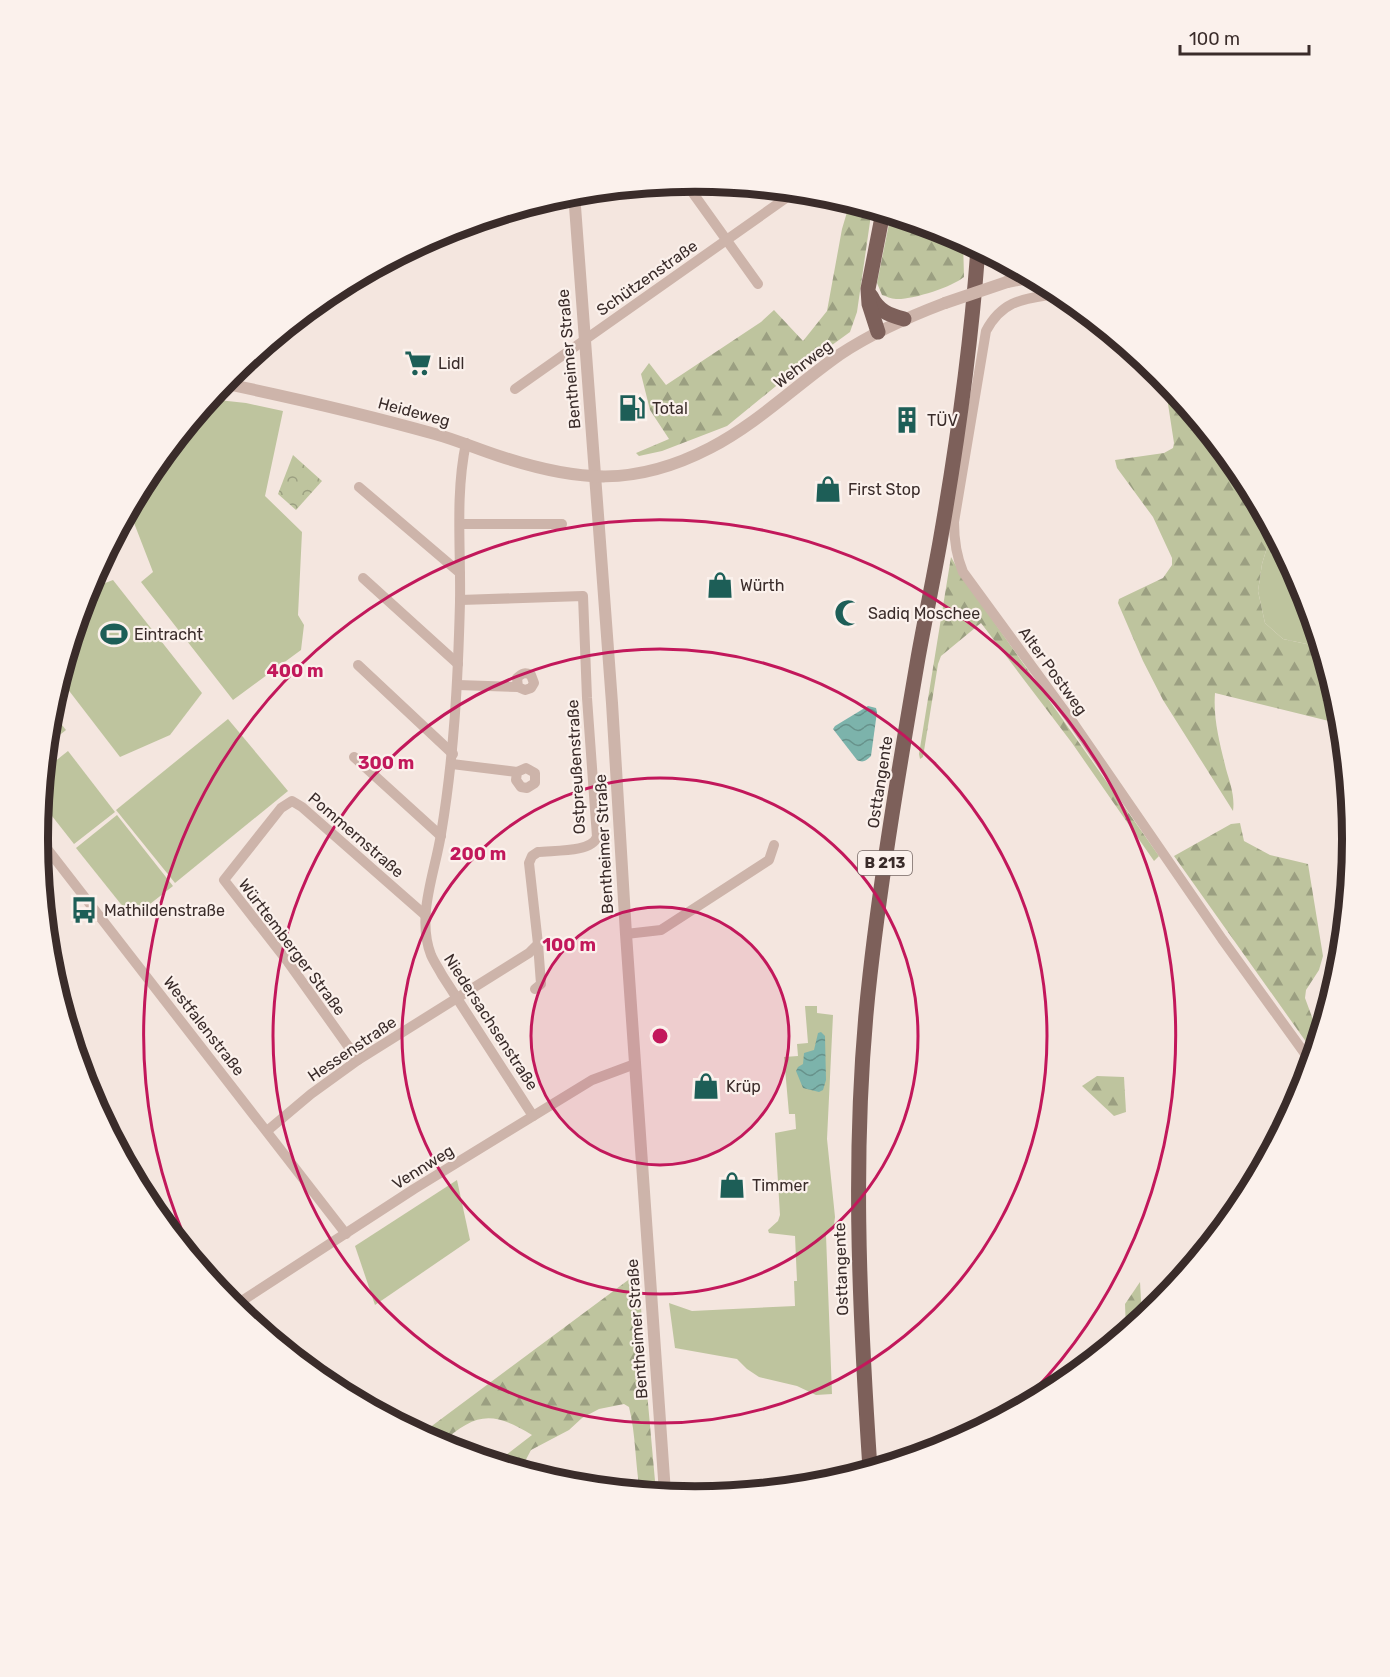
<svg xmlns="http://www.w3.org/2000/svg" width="1390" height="1677" viewBox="0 0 1390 1677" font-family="Rubik,sans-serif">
  <defs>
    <pattern id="forest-firs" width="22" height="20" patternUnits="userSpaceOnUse" patternTransform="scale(1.5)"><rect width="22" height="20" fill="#bec49e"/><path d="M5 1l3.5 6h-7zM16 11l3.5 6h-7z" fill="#9b9f81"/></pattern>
    <pattern id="park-crowns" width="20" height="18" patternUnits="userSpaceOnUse" patternTransform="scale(1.5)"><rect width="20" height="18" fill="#bec49e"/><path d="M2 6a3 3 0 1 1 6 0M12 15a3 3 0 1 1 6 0" fill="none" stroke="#9b9f81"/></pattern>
    <pattern id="water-waves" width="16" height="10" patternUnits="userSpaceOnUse" patternTransform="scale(1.5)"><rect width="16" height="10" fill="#7cb3ab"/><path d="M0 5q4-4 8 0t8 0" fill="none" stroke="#67928b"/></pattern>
  </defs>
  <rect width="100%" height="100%" fill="#f4e6df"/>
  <g fill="#bec49e">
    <path d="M209,399L246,403L283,411L265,496L302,532L298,615L304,625L301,650L233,700L141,582L153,572L129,510L149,473Z"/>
    <path d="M1269,525L1303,587L1321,647L1283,639L1265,623L1258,591L1262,564L1268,544Z"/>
    <path d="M113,580L202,693L170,735L120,757L60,679L87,590Z"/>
    <path d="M50,710L66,730L47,745Z"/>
    <path d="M228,719L288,791L175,883L116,810Z"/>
    <path d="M68,751L115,812L74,844L41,802L44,770Z"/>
    <path d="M117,815L173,886L132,918L76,848Z"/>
    <path d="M805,1006H817V1013L833,1015L827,1139L835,1217L834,1225L826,1235L832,1394L816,1395L797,1386L759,1377L747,1369L737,1359L675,1348L669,1303L692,1311L795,1306L794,1281H797L795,1236L769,1233L768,1230L778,1221L780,1215L775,1133L796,1129L795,1114H789L784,1057L798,1056L797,1044L808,1043Z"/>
    <path d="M457,1180L470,1240L375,1305L355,1246Z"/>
  </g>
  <g fill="url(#forest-firs)">
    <path d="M850,202L872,208L857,312L850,332L781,382L727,426L662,451L639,456L636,453L669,439L650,410L641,374L649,363L666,385L761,322L774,310L803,341L827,311L842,229Z"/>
    <path d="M891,214L947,231L963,240L964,277C952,287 912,300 896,299C891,299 886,296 882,295L877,283Z"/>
    <path d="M1164,378L1242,474L1269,525L1268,544L1262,564L1258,591L1265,623L1283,639L1321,647L1340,711L1341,724L1215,693C1213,719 1220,744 1226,769C1230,783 1235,796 1233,811L1163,700L1143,661L1118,603L1119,599L1163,578L1172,565V558L1153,517L1117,468L1115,460L1164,453L1173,448L1174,443Z"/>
    <path d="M951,557L963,578L1159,856L1154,861L1072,743L981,623L941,656L938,664L923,757L920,759L919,754Z"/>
    <path d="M1240,823L1244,841L1270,855L1308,864L1323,956L1319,970L1306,990L1305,998L1319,1036L1314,1053L1174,856L1231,824Z"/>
    <path d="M1097,1076L1124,1077L1126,1112L1114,1116L1082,1086Z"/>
    <path d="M639,1272L644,1359L656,1492L640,1491C635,1463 636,1435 629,1407L624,1404L599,1409L582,1418L569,1430L531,1450L521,1469L497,1462L532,1435C491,1410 476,1413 440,1444L421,1434Z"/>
    <path d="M1140,1282L1142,1318L1126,1331L1125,1304Z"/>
  </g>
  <path fill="url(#park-crowns)" d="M293,455L322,481L296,510L278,494Z"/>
  <g fill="url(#water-waves)">
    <path d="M868,706L876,708L877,712L871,756C866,761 863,763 857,760L833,729L835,726Z"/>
    <path d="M821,1032L825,1036L826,1080L823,1090L819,1092L803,1088L796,1071L798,1067L803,1064L804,1053L814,1050L818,1033Z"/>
  </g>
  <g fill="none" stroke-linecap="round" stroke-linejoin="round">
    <path stroke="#7cb3ab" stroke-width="2" d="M413,1430L414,1424"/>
    <g stroke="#cdb4aa" stroke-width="10">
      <path d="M685,182L758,284"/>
      <path d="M1062,293C1028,299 1004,297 986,331L954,522C954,540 956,555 963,572L1074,724L1222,939L1311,1062"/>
      <path d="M515,389L796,191"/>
      <path d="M466,443C455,495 461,549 460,602C458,680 454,757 441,834C435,873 416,916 431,955C434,962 439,969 442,975L533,1116"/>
      <path d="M359,487L460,573"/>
      <path d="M460,524H562"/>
      <path d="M363,578L458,664"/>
      <path d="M358,665L453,754"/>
      <path d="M458,685L518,687L525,690L531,688L534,683L531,675C525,672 522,673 517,678L518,687"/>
      <path d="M354,757L441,836"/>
      <path d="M452,764L517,772L526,768L535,773V783L527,788L521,787L516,780L517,772"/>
      <path d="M38,837L346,1234"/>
      <path d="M626,934L661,930L769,860L774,845"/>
      <path d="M535,989L541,984L538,944"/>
      <path d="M358,1060L288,962L224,880L281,808L292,801L302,807L425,915"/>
      <path d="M267,1131L311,1094L358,1060L529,953L538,944L529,863L532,856L538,852C553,850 591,853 597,837L587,698L583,596L460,600"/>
      <path d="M234,1306L414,1189L592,1080L635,1064"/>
    </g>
    <g stroke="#cdb4aa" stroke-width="12">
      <path d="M574,193L612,703L626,934L665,1493"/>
      <path d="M1007,282L1033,277"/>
      <path d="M222,383C294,398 364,414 435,434C457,440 477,449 499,456C577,482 635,487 710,448C758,423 795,386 839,355C872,333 908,317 945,303"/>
    </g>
    <g stroke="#7d605a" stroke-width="15">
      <path d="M871,296C878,311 889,315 904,319"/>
      <path d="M878,332L869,304L868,289L883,212"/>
      <path d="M870,1469C859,1304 851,1140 870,975C882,869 900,763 918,658C925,619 933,581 940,542C957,445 971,346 978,248"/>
    </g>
    <path stroke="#cdb4aa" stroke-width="12" d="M945,303L1007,282"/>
  </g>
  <circle cx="660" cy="1036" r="129" fill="#c2185b" fill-opacity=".12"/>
  <g fill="none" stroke="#c2185b" stroke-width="3">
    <circle cx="660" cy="1036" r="129"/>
    <circle cx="660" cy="1036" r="258"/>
    <circle cx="660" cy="1036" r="387"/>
    <path d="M194 1258A516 516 0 1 1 1018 1407"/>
  </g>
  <defs>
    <symbol id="supermarket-bare" viewBox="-9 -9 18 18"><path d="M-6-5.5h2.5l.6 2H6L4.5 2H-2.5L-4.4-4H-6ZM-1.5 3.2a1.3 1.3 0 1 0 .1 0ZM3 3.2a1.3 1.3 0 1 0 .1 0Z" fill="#1d5e57" stroke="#fbf1ec" stroke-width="2.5" paint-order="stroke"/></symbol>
    <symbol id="fuel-bare" viewBox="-9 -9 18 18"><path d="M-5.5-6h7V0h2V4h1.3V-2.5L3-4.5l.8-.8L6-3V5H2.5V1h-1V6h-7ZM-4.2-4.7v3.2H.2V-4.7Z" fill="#1d5e57" stroke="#fbf1ec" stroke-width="2.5" paint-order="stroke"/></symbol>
    <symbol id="building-bare" viewBox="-9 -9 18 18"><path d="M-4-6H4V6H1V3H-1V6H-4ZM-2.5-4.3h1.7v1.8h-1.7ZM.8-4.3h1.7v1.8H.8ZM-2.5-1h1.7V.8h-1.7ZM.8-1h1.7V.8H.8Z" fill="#1d5e57" stroke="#fbf1ec" stroke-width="2.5" paint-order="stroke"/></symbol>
    <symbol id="shop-bare" viewBox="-9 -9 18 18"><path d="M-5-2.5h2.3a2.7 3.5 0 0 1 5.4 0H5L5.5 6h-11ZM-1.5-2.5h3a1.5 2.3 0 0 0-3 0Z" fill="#1d5e57" stroke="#fbf1ec" stroke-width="2.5" paint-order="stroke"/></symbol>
    <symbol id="mosque-bare" viewBox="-9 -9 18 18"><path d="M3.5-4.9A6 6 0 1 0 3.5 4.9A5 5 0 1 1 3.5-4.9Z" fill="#1d5e57" stroke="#fbf1ec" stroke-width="2.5" paint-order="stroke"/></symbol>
    <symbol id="stadium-bare" viewBox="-9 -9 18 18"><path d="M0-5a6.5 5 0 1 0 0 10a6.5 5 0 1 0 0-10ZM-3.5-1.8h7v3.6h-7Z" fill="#1d5e57" stroke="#fbf1ec" stroke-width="2.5" paint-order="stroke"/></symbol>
    <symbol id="bus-bare" viewBox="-9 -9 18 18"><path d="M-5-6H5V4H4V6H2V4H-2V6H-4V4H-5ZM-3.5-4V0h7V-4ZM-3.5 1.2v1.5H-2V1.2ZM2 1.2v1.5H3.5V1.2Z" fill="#1d5e57" stroke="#fbf1ec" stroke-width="2.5" paint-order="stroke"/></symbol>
  </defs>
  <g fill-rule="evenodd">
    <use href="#supermarket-bare" x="399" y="344" width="38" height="38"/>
    <use href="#fuel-bare" x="613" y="389" width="38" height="38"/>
    <use href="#building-bare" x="888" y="401" width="38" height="38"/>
    <use href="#shop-bare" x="809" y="470" width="38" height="38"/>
    <use href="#shop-bare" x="701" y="566" width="38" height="38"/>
    <use href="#mosque-bare" x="829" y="594" width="38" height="38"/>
    <use href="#stadium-bare" x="95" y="615" width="38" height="38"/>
    <use href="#bus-bare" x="65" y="891" width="38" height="38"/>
    <use href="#shop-bare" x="687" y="1067" width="38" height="38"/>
    <use href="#shop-bare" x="713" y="1166" width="38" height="38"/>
  </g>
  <g text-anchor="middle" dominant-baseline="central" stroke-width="4.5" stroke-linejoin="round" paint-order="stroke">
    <rect fill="#fbf1ec" stroke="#746764" stroke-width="1.5" x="858" y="851" width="54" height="24" rx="4.5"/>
    <g font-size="15" font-weight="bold" fill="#3a2c2a">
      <text x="885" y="863">B 213</text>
    </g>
    <g font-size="16" fill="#3a2c2a" stroke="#fbf1ec">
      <text transform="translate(647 278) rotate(-35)">Schützenstraße</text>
      <text transform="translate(569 359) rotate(-95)">Bentheimer Straße</text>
      <text transform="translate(803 364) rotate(-37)">Wehrweg</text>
      <text transform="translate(414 412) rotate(15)">Heideweg</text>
      <text transform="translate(1053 671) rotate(54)">Alter Postweg</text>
      <text transform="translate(576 767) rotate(-93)">Ostpreußenstraße</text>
      <text transform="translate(880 782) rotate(-81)">Osttangente</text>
      <text transform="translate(356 835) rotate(41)">Pommernstraße</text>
      <text transform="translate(604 844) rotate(-93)">Bentheimer Straße</text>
      <text transform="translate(292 947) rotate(53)">Württemberger Straße</text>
      <text transform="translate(491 1022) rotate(57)">Niedersachsenstraße</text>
      <text transform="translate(204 1026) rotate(52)">Westfalenstraße</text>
      <text transform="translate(352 1049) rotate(-34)">Hessenstraße</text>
      <text transform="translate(423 1167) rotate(-32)">Vennweg</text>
      <text transform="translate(841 1269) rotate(-92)">Osttangente</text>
      <text transform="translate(637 1329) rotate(-94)">Bentheimer Straße</text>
    </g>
    <g font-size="16" fill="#3a2c2a" stroke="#fbf1ec" text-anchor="start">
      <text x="438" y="363">Lidl</text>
      <text x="652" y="408">Total</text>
      <text x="927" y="420">TÜV</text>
      <text x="848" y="489">First Stop</text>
      <text x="740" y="585">Würth</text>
      <text x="868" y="613">Sadiq Moschee</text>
      <text x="134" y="634">Eintracht</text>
      <text x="104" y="910">Mathildenstraße</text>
      <text x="726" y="1086">Krüp</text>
      <text x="752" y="1185">Timmer</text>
    </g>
  </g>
  <path d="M0 0H1390V1677H0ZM48 839a647 647 0 1 1 1294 0a647 647 0 1 1-1294 0Z" fill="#fbf1ec" fill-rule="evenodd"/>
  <path fill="none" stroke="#3a2c2a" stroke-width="8" d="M48 839a647 647 0 1 1 1294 0a647 647 0 1 1-1294 0Z"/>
  <circle cx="660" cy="1036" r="9" fill="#c2185b" stroke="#fbf1ec" stroke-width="3"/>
  <g font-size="18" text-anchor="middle" font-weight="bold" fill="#c2185b" stroke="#fbf1ec" stroke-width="4.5" stroke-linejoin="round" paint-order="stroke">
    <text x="295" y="677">400 m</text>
    <text x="386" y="769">300 m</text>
    <text x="478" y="860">200 m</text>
    <text x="569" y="951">100 m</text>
  </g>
  <path d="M1180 45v9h129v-9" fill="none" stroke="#3a2c2a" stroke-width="3"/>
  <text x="1189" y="45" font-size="18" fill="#3a2c2a" stroke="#fbf1ec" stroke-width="4.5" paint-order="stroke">100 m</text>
</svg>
